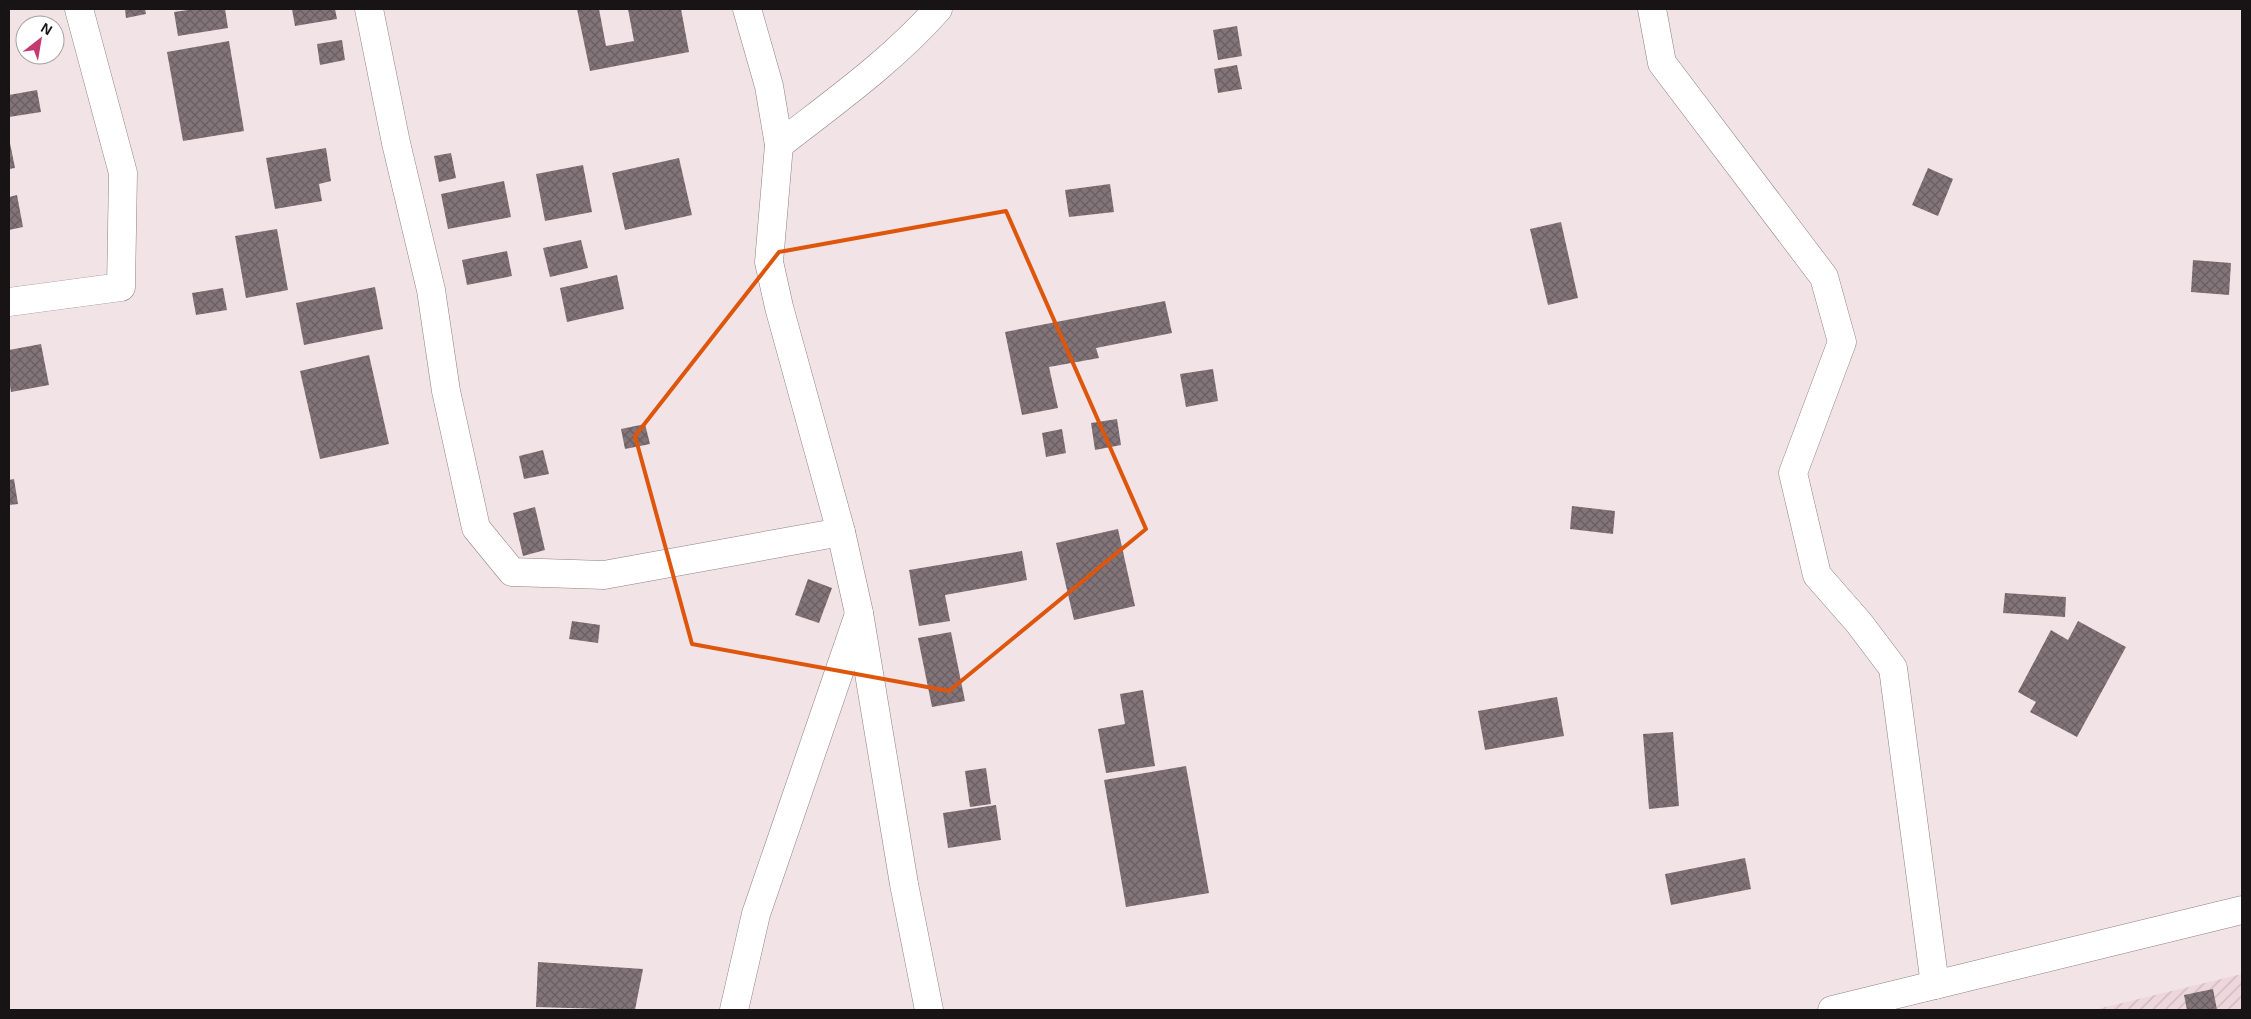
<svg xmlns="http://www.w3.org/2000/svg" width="2251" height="1019" viewBox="0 0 2251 1019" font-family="Arial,sans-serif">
  <defs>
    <pattern id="industrial-furrows" width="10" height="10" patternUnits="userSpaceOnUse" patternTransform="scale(1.25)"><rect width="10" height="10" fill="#edd6dc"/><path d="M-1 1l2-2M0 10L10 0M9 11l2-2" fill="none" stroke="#cab7bc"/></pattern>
    <pattern id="building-cross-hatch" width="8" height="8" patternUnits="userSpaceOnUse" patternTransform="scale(1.25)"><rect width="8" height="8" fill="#827478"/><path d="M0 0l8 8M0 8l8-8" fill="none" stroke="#695e61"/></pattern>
  </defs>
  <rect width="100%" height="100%" fill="#f2e3e7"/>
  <path fill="url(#industrial-furrows)" d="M2242,974V1010H2093Z"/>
  <g fill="url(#building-cross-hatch)">
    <path d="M125,9H145L146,14L126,18Z"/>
    <path d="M195,9H225L228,28L178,36L174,12Z"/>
    <path d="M292,9H335L337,19L295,26Z"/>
    <path d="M577,9H599L606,46L634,41L628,9H681L689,52L590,71Z"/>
    <path d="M1237,26L1242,56L1218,60L1213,30Z"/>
    <path d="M342,40L345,60L320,65L317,44Z"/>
    <path d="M229,41L244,131L183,141L167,52Z"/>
    <path d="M1237,65L1242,89L1218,93L1214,69Z"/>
    <path d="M37,90L41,112L9,117V95Z"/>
    <path d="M9,138L15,168L9,169Z"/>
    <path d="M326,148L331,181L319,184L322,201L275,209L266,158Z"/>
    <path d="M451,153L456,178L439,182L434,156Z"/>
    <path d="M679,158L692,215L625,230L612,173Z"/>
    <path d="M583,165L592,212L545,221L536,174Z"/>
    <path d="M1928,168L1953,179L1938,216L1912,205Z"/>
    <path d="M504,181L511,217L448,229L441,194Z"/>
    <path d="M1110,184L1114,212L1069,217L1065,190Z"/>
    <path d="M17,195L23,227L9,230V197Z"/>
    <path d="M1561,222L1578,298L1548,305L1530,229Z"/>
    <path d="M277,229L288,290L246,298L235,236Z"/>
    <path d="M581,240L588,268L550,277L543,248Z"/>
    <path d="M507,251L512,276L467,285L462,260Z"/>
    <path d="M2193,260L2231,263L2229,295L2191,292Z"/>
    <path d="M617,275L624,309L567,322L560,288Z"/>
    <path d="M375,287L383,329L304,345L296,303Z"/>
    <path d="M223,288L227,310L196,315L192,293Z"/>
    <path d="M1165,301L1172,333L1096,348L1099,358L1049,367L1058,408L1022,415L1005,332Z"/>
    <path d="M41,344L49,385L11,392L9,380V350Z"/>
    <path d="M369,355L389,444L320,459L300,371Z"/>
    <path d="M1213,369L1218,401L1186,407L1180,374Z"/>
    <path d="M1117,419L1121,445L1095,450L1091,423Z"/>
    <path d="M645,424L650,444L625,449L621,429Z"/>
    <path d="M1062,429L1066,453L1046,457L1042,433Z"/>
    <path d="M543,450L549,474L524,479L519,456Z"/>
    <path d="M14,479L18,504L9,505V480Z"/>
    <path d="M1572,506L1615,511L1613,534L1570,529Z"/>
    <path d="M535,507L545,550L523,556L513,513Z"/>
    <path d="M1118,529L1135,606L1074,620L1056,543Z"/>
    <path d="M1022,551L1027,580L945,595L950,621L919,626L909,570Z"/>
    <path d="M808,579L832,588L819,623L795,615Z"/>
    <path d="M2005,593L2066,597L2065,617L2003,613Z"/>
    <path d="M572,621L600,625L598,643L569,639Z"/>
    <path d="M2078,621L2126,647L2077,737L2030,712L2036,702L2018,692L2051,630L2068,640Z"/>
    <path d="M951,632L965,701L932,707L918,638Z"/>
    <path d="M1143,690L1155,766L1106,773L1098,729L1125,724L1120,694Z"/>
    <path d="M1557,697L1564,736L1485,750L1478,711Z"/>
    <path d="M1673,732L1679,806L1649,809L1643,734Z"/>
    <path d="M1186,766L1209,893L1126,907L1104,780Z"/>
    <path d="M986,768L991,804L970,807L965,771Z"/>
    <path d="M996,805L1001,840L948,848L943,813Z"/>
    <path d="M1745,858L1751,889L1671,905L1665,874Z"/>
    <path d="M538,962L643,969L635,1010L536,1007Z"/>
    <path d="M2213,989L2217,1010H2187L2184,995Z"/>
  </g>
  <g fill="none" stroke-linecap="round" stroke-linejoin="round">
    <defs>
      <g id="minor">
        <path d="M369,9L396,143L431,290L446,391L476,528L512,572L604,575L841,532"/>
        <path d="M747,9L769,86L779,145L769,262L779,307L841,532L859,613L904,884L929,1010"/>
        <path d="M1652,9L1662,63L1824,277L1842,342L1793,473L1817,575L1859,623L1893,668L1935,985"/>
        <path d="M779,145C834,102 892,61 938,9"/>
        <path d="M9,302L121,287L123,173L79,9"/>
        <path d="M734,1010L756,914L859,614"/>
        <path d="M1832,1010L2242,910"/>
      </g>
    </defs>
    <use href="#minor" stroke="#8e8184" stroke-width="29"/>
    <use href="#minor" stroke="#fff" stroke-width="28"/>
  </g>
  <path fill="none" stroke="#de560c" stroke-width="4" stroke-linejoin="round" d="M1006,211L1146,529L949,691L692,644L635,436L779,252Z"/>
  <rect width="2251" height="1019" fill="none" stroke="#181314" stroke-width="20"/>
  <g transform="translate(40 40) rotate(31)"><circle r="24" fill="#ffffff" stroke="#a3a1a1"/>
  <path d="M0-4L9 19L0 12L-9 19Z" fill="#c43970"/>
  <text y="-8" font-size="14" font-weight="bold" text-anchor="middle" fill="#181314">N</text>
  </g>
</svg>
